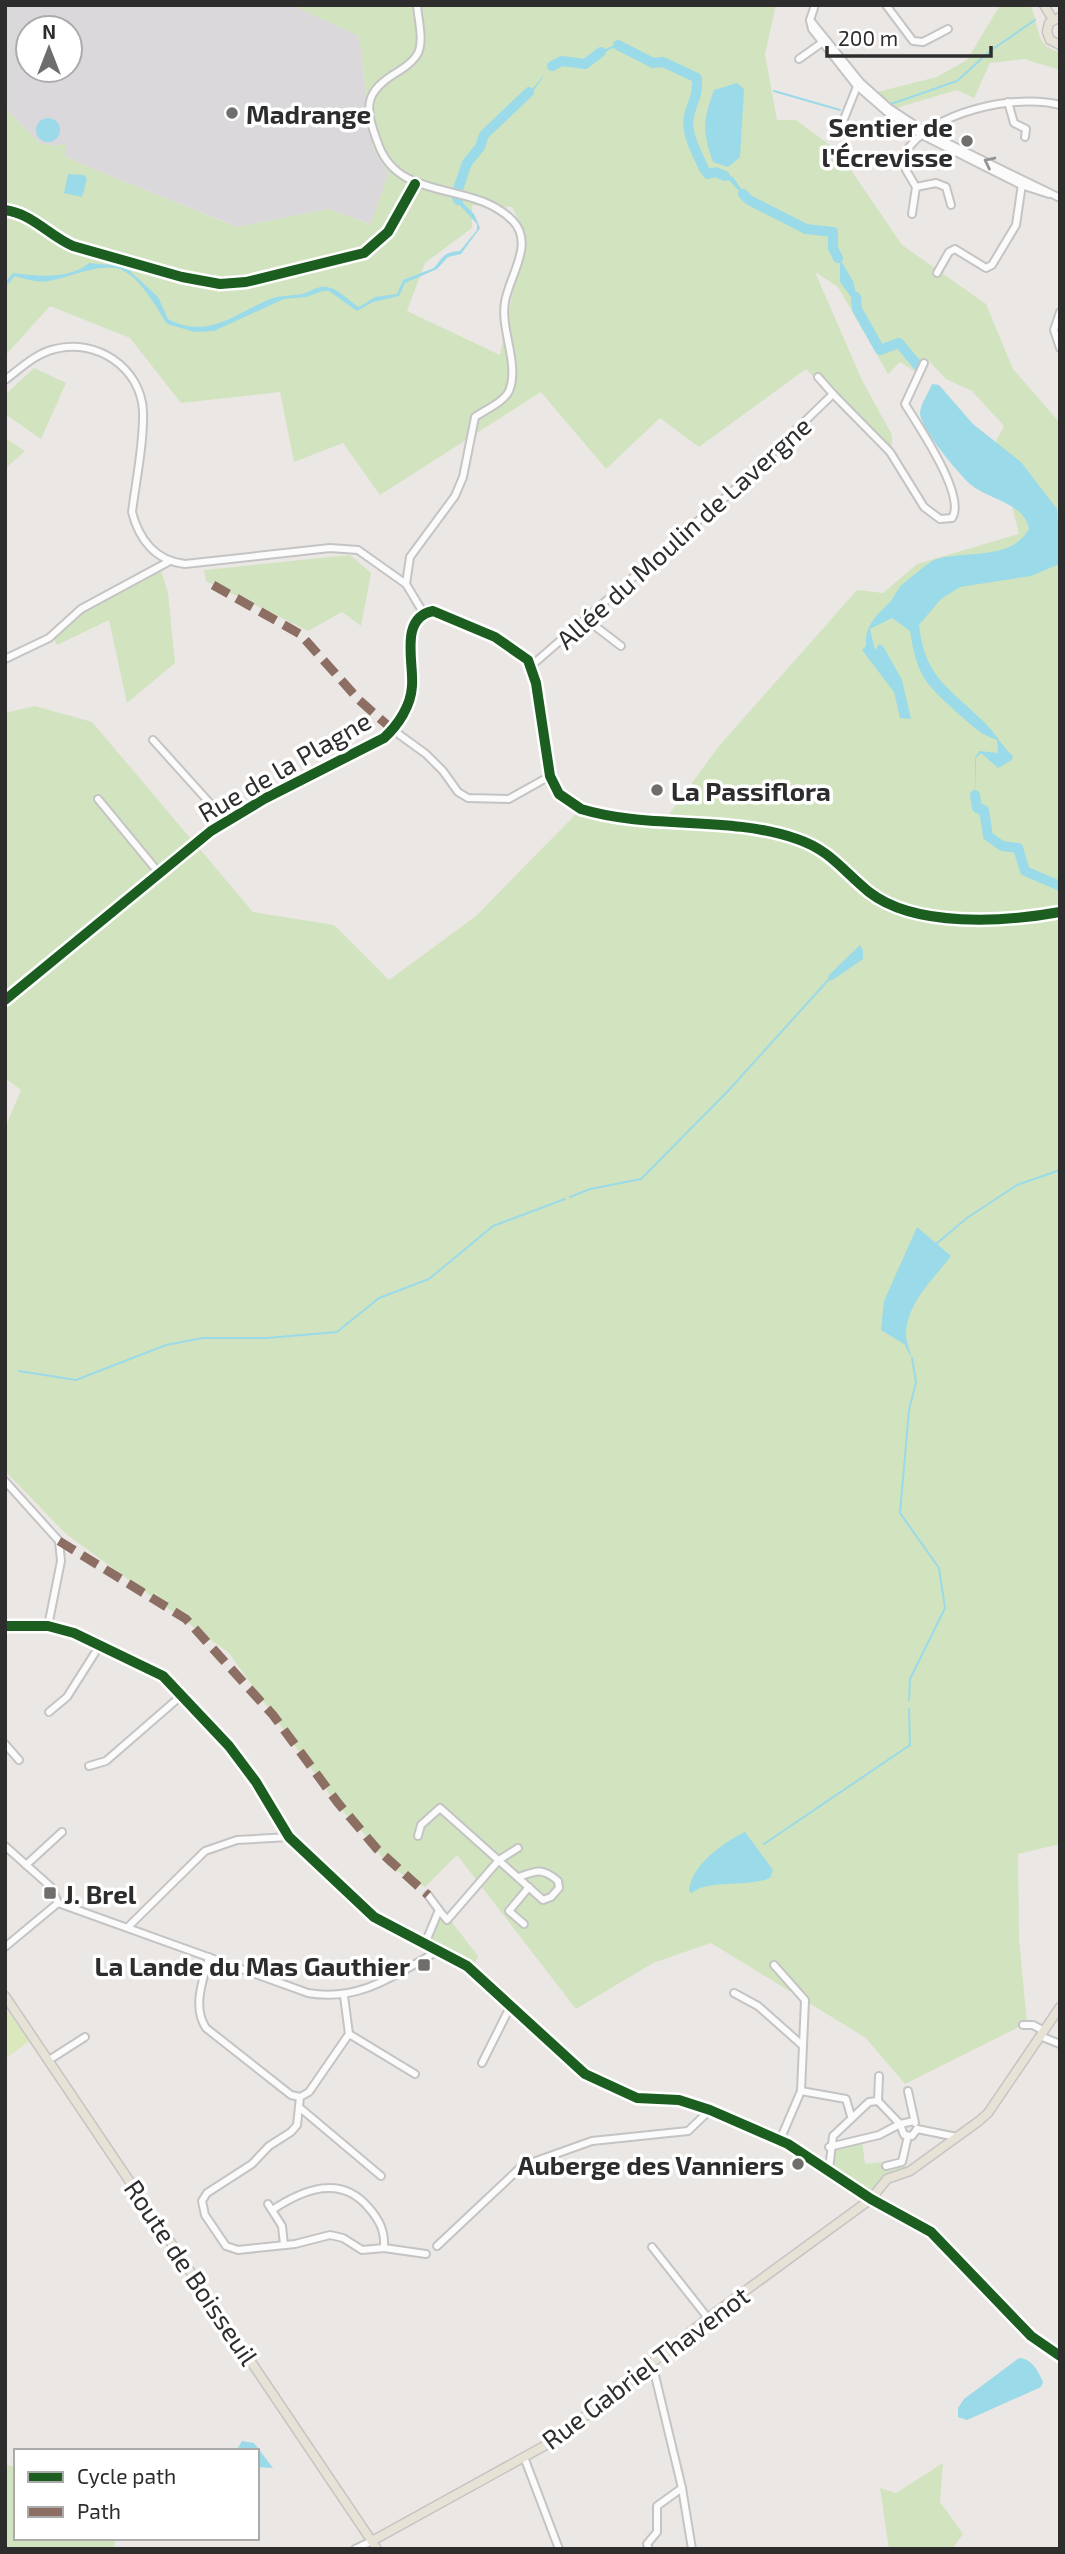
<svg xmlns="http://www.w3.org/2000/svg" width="1065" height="2554" viewBox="0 0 1065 2554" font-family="'Exo 2',sans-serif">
  <rect width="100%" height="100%" fill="#ebe7e4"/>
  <path fill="#dbd8db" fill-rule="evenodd" d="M5,5H292L359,36L373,149L389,173L371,224L328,209L238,227L88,167L65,156L57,146L40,144L5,108ZM28,28H70V70H28Z"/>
  <g fill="#d1e4bf" fill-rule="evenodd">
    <path d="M292,5H776L765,54L777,120H796L838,151L902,245L986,304L1013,369L1060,423V1844L1018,1854L1019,1939L1027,2023L905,2084L866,2038L711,1943L653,1963L576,2009L457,1855L425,1887L388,1866L368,1838L337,1805L229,1653L66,1534L5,1471V1128L21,1090L5,1078V713L35,706L92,722L253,912L334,925L389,980L476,916L576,814L665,820L719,746L857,590L883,593L917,564L1019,534L996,441L1004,426L972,391L946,379L926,358L914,371L900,362L888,374L838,287L815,272L862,380L892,435V459L806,369L699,447L660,418L606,469L541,392L380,495L343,443L294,462L280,392L181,403L130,338L50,306L5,356V108L40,144L57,146L66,142L65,156L88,167L237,227L328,209L370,224L389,173L373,149L359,36ZM472,205L512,207L525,233L500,355L407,311L425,263L472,228Z"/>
    <path d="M1000,5H1030C1041,25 1033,46 1060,52V70L1024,59L990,63L974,98L957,90L896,108L877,92L937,77L967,60Z"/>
    <path d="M34,368L66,383L41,439L5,414V395Z"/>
    <path d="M5,438L25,451L5,469Z"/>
    <path d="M350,555L371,573L361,626L342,612L308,631L206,581L204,570Z"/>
    <path d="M161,571L168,593L175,663L127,703L109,620L57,645L54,638L84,612Z"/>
    <path d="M443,1911L478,1956L473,1968L431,1943L430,1937Z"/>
    <path d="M862,2140L865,2164L884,2162L886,2168L905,2166V2170L871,2192L833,2166L835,2148Z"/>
    <path d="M943,2463L940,2502L963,2534L952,2549H889L880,2488L896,2493Z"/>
    <path d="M5,2465L13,2466L16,2472V2538H115L114,2549H5Z"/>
  </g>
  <path fill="#dbe8bc" d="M5,2007L29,2041L5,2059Z"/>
  <g fill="#9bdae8">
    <path d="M617,44C632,44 642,56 654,62C660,61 664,58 668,66C681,67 689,74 700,79C706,103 690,104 689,118C688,136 698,153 705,170L733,177L746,196L808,228L819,231L828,228L833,232L837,254L853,281L860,309L884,349L896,341L907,349L919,367L899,343L880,350L862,313L852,305L851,297L840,282V264L833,248V233C826,229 815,231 806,229C788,216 765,211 747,198C733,188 729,172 708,174L691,139C685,117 698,102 699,81C685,70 668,61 652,62L622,45C606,48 598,60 585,64C576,66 567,59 558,62C546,66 544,77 537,86C526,101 492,121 483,137C477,146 462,182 455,187L467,162L479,147L482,135L535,86L552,64L562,60L585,63L596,53Z"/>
    <path d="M737,83L744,89L740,157L728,167L713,162C702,132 703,120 714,90Z"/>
    <circle cx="48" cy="130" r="12"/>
    <path d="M68,174L84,175L87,179L82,197L64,193Z"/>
    <path d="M454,194L474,214L480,228L461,254L448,257L437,269L405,283L399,296L373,302L357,311L329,291H323L306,297L284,299L214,331L195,332L167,324C156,307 141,279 122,270C103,261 68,278 48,281C38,283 25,279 15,276L5,288V283L13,273C37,276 69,280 89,263L121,266L129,270L158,297L168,319C208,340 234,314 270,299C281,295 290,296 302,294C311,292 317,285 327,287C340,289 349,302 359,307L375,297L397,294L403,280L434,268C443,257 444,252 460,251L477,230V224L455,200Z"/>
    <path d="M932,384L939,385L973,424L1021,462L1057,509L1060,563L1057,565L1031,576L960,587L941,599L919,625C925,679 950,688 985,723C995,733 1003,747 1013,756L1012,760L998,768L981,753L976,758V799L978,805L986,807V824L992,838L1003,844L1020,846L1027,869L1060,886L1025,871L1018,848L1002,846L988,836L984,810L976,806L975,758L979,751L998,753L997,740C981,735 975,728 962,717C928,686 917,679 910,631L892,618L870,629L875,650L879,644L883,646L902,680L911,719L900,718L894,692L862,650L866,646C864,625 878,614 891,601C895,596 896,591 900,587C903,583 930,562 934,560C965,549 1010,562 1029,529C1025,503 987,499 970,484C959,474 919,427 920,413C921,403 928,394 932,384Z"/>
    <path d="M860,945L863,951V959L831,981L828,976Z"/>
    <path d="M917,1227L951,1256C933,1280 909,1300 906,1332C905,1341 911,1351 911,1357L904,1344L881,1330L884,1301Z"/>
    <path d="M745,1832L773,1870L770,1878C746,1888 708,1879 692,1893L689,1891C691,1865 724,1842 745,1832Z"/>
    <path d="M1019,2358C1032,2358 1039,2373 1043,2382L1041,2387L967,2420L958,2417V2408L964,2399Z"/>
    <path d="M242,2441L254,2443L273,2468L257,2467V2451H236Z"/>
  </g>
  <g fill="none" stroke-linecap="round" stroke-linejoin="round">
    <g stroke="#9bdae8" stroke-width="2">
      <path d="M774,91L840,110"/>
      <path d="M891,104L957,81L990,51L1035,20"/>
      <path d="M570,1197L590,1189L641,1179L728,1091L830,978"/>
      <path d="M936,1244L967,1218L1017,1185L1060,1170"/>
      <path d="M19,1371L76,1380L166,1345L203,1338H267L337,1332L379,1298L429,1279L493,1226L565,1199"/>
      <path d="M909,1700L910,1679L945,1608L939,1568L900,1513L909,1410L916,1382L912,1358"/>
      <path d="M764,1844L910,1745L909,1709"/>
    </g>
    <g stroke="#9bdae8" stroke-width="10">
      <path d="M618,45L653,63L663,62L697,78C698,98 693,99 689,116C685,133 697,153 704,169L708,174L716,172L725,176"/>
      <path d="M552,66L562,61L585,64L601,52"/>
      <path d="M743,194L749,200L806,229L833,232V248L838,258"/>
      <path d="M458,200L456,195L467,163L480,147L484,135L529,92"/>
      <path d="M856,297L857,309L880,350L899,343L919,367"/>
      <path d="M975,795L977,808L984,810L988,836L1002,846L1018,848L1025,871L1060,886"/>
    </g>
    <defs>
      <g id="minor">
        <path d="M886,5L913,41L923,42L948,29"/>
        <path d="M810,20L815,5"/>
        <path d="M799,59L823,42"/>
        <path d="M1008,102L1014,123L1026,129L1025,137"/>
        <path d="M842,124L858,84"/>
        <path d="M916,187L936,183L946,187L951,205"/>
        <path d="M1049,194L1021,185L924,136L887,112L856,85L812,29L810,20L860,82L889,108L927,133L1060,198"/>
        <path d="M912,214L916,187L906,170L905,153C930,112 1016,93 1060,105"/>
        <path d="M937,273L949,252L955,249L986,268L992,265L1016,225L1022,184"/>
        <path d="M1060,312L1054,330L1060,348"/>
        <path d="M818,377L833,394"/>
        <path d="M5,380C20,369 36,353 55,349C95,338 141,367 143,411C144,443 136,480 132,512C139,540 156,561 185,564L330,548L358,550L406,584L424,614"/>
        <path d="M406,584L410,557L455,496L463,477L475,417C485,410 504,402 509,391C520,364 500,330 505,302C509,276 535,244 513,221C474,180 401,203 379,146C364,107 363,92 399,71C407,66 414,61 418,53C424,40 418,19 417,5"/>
        <path d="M587,620L621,646"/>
        <path d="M5,659L49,638L81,609L168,562"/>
        <path d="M531,666L736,488L833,394L890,452L924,507L940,519L952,518C967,496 917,424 905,404L924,363"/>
        <path d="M393,730L426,754L443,771L458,792L468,798L509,799L550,776"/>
        <path d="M153,740L226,821"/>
        <path d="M98,799L159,873"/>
        <path d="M5,1000L211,831L264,799L384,738C398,725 411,706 412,686C414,662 399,618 433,611L495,637L528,660L536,683L550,776L559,794L581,809C650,830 728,815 797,839C830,850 843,871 869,892C915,928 1005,922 1060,912"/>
        <path d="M5,1481L59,1541L61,1561L48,1626"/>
        <path d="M5,1626H48L74,1633L163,1676L229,1746L256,1782L289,1837L374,1917L467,1966L585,2074L637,2098L679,2100L710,2110L788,2144L871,2199L931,2232L1031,2336L1060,2356"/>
        <path d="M49,1712L67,1697L100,1645"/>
        <path d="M5,1744L19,1760"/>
        <path d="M89,1766L106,1761L182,1695"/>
        <path d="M418,1836L421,1825L440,1808L543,1900L551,1897L559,1888L558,1881C543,1868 537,1870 519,1877"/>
        <path d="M5,1846L51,1887L58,1903L308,1993C358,2002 394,1976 436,1952"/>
        <path d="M26,1865L62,1832"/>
        <path d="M439,1910L447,1920L499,1860L518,1848"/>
        <path d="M524,1924L509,1911L529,1887"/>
        <path d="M128,1927L205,1851L237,1840L289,1837"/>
        <path d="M424,1946L439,1910L428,1895"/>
        <path d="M5,1947L58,1903"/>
        <path d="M209,1957C203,1980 192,2007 206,2028L291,2095L300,2097L309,2092L349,2034L344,1996"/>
        <path d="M774,1965L805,2000L801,2091L780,2140"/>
        <path d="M734,1993L758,2006L802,2045"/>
        <path d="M1023,2025H1033L1044,2031"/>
        <path d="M349,2034L415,2074"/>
        <path d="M1040,2036L1060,2044"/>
        <path d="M49,2060L85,2037"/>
        <path d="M482,2063L510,2007"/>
        <path d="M801,2091L846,2099L851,2116"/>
        <path d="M908,2091L915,2123"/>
        <path d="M300,2097L297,2125L291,2132L269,2146L252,2164L207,2193L202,2201L205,2215L226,2246L238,2250L295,2244L330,2235L343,2238L362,2250L384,2248L426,2254"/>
        <path d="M878,2101L900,2124L904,2135L912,2136L917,2129"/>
        <path d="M878,2101L879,2076"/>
        <path d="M299,2107L381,2176"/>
        <path d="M917,2129L957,2137"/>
        <path d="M829,2147L879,2135L900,2124L914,2121"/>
        <path d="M886,2166L902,2162L908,2136"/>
        <path d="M829,2169L833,2136L869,2102L878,2101"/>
        <path d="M268,2204L282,2226L284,2245"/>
        <path d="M272,2210C304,2189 341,2174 369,2208C380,2221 385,2231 384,2248"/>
        <path d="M437,2246L522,2166L592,2141L688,2131L710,2110"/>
        <path d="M652,2247L708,2318"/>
        <path d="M652,2363L682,2488L692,2549"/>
        <path d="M524,2457L559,2549"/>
        <path d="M355,2549L372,2541"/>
        <path d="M649,2549L647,2544L657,2532V2506L682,2488"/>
      </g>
      <g id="major">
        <path d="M1044,5L1053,20"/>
        <path d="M1060,17L1049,23L1047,32L1050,40L1060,45"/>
        <path d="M5,1996L377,2549"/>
        <path d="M372,2541L555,2440L708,2318L871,2199L887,2179L910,2171L979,2121L988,2113L1060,2007"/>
      </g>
    </defs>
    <use href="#minor" stroke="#c5c4c4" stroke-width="10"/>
    <use href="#major" stroke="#c6c4c3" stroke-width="11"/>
    <use href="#minor" stroke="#fcfbfb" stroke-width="6"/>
    <use href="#major" stroke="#e7e2d6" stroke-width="8"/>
    <g stroke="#8d6e63" stroke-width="9" stroke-dasharray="18 9" stroke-linecap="butt">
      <path d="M213,585L300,634L359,700L393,730"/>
      <path d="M59,1541L186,1619L273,1715L338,1803L377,1849L428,1895"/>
    </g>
    <defs>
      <g id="cycleway">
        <path d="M5,210C33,214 48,235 73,246L182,277L220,284L246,282L364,253L388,232L415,184"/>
        <path d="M5,1000L211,831L264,799L384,738C398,725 411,706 412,686C414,662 399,618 433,611L495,637L528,660L536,683L550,776L559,794L581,809C650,830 728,815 797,839C830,850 843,871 869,892C915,928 1005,922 1060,912"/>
        <path d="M5,1626H48L74,1633L163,1676L229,1746L256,1782L289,1837L374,1917L467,1966L585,2074L637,2098L679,2100L710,2110L788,2144L871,2199L931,2232L1031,2336L1060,2356"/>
      </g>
    </defs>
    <use href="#cycleway" stroke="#fff" stroke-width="15"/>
    <use href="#cycleway" stroke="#1b5e20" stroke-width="10"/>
  </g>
  <defs><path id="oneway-chevron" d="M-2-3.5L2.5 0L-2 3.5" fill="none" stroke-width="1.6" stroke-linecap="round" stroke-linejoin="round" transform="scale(1.75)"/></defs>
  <use stroke="#949494" href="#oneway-chevron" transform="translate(989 162) rotate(-154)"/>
  <g fill="#706e6d" stroke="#fff" stroke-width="2.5">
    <circle cx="232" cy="113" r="7"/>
    <circle cx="967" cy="141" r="7"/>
    <circle cx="657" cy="790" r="7"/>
    <rect x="43" y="1886" width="14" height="14" rx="3.5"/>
    <rect x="417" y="1958" width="14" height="14" rx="3.5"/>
    <circle cx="798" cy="2164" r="7"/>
  </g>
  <g text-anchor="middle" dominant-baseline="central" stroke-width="7" stroke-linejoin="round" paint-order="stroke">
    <g font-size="26" font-weight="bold" fill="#2d2d2d" stroke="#fff" text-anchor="start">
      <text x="246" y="113">Madrange</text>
      <text x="953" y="126" text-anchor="end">Sentier de<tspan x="953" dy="30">l'Écrevisse</tspan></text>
      <text x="671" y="790">La Passiflora</text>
      <text x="64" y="1893">J. Brel</text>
      <text x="410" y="1965" text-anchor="end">La Lande du Mas Gauthier</text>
      <text x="784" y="2164" text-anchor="end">Auberge des Vanniers</text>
    </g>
    <g font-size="26" fill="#2d2d2d" stroke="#fff">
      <text transform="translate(683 532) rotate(-42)">Allée du Moulin de Lavergne</text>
      <text transform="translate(284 766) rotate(-30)">Rue de la Plagne</text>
      <text transform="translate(192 2272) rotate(56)">Route de Boisseuil</text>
      <text transform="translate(645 2367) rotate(-37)">Rue Gabriel Thavenot</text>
    </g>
  </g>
  <rect width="1065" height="2554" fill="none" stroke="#2d2d2d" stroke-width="14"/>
  <rect x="14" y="2449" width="245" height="91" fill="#ffffff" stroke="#ababab" stroke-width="2"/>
  <rect x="28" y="2472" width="35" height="10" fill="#1b5e20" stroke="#ababab" stroke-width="2"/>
  <text x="77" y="2484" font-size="21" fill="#2d2d2d">Cycle path</text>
  <rect x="28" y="2507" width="35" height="10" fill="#8d6e63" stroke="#ababab" stroke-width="2"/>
  <text x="77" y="2519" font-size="21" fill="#2d2d2d">Path</text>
  <g transform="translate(49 49)"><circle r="33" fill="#ffffff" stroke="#ababab" stroke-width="2"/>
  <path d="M0-5L12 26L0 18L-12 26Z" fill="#706e6d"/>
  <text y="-10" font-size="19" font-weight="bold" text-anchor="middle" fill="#2d2d2d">N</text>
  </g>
  <path d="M827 46v10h164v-10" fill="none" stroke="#2d2d2d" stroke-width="3.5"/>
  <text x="838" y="46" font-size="21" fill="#2d2d2d" stroke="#ffffff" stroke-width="5" paint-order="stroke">200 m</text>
</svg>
